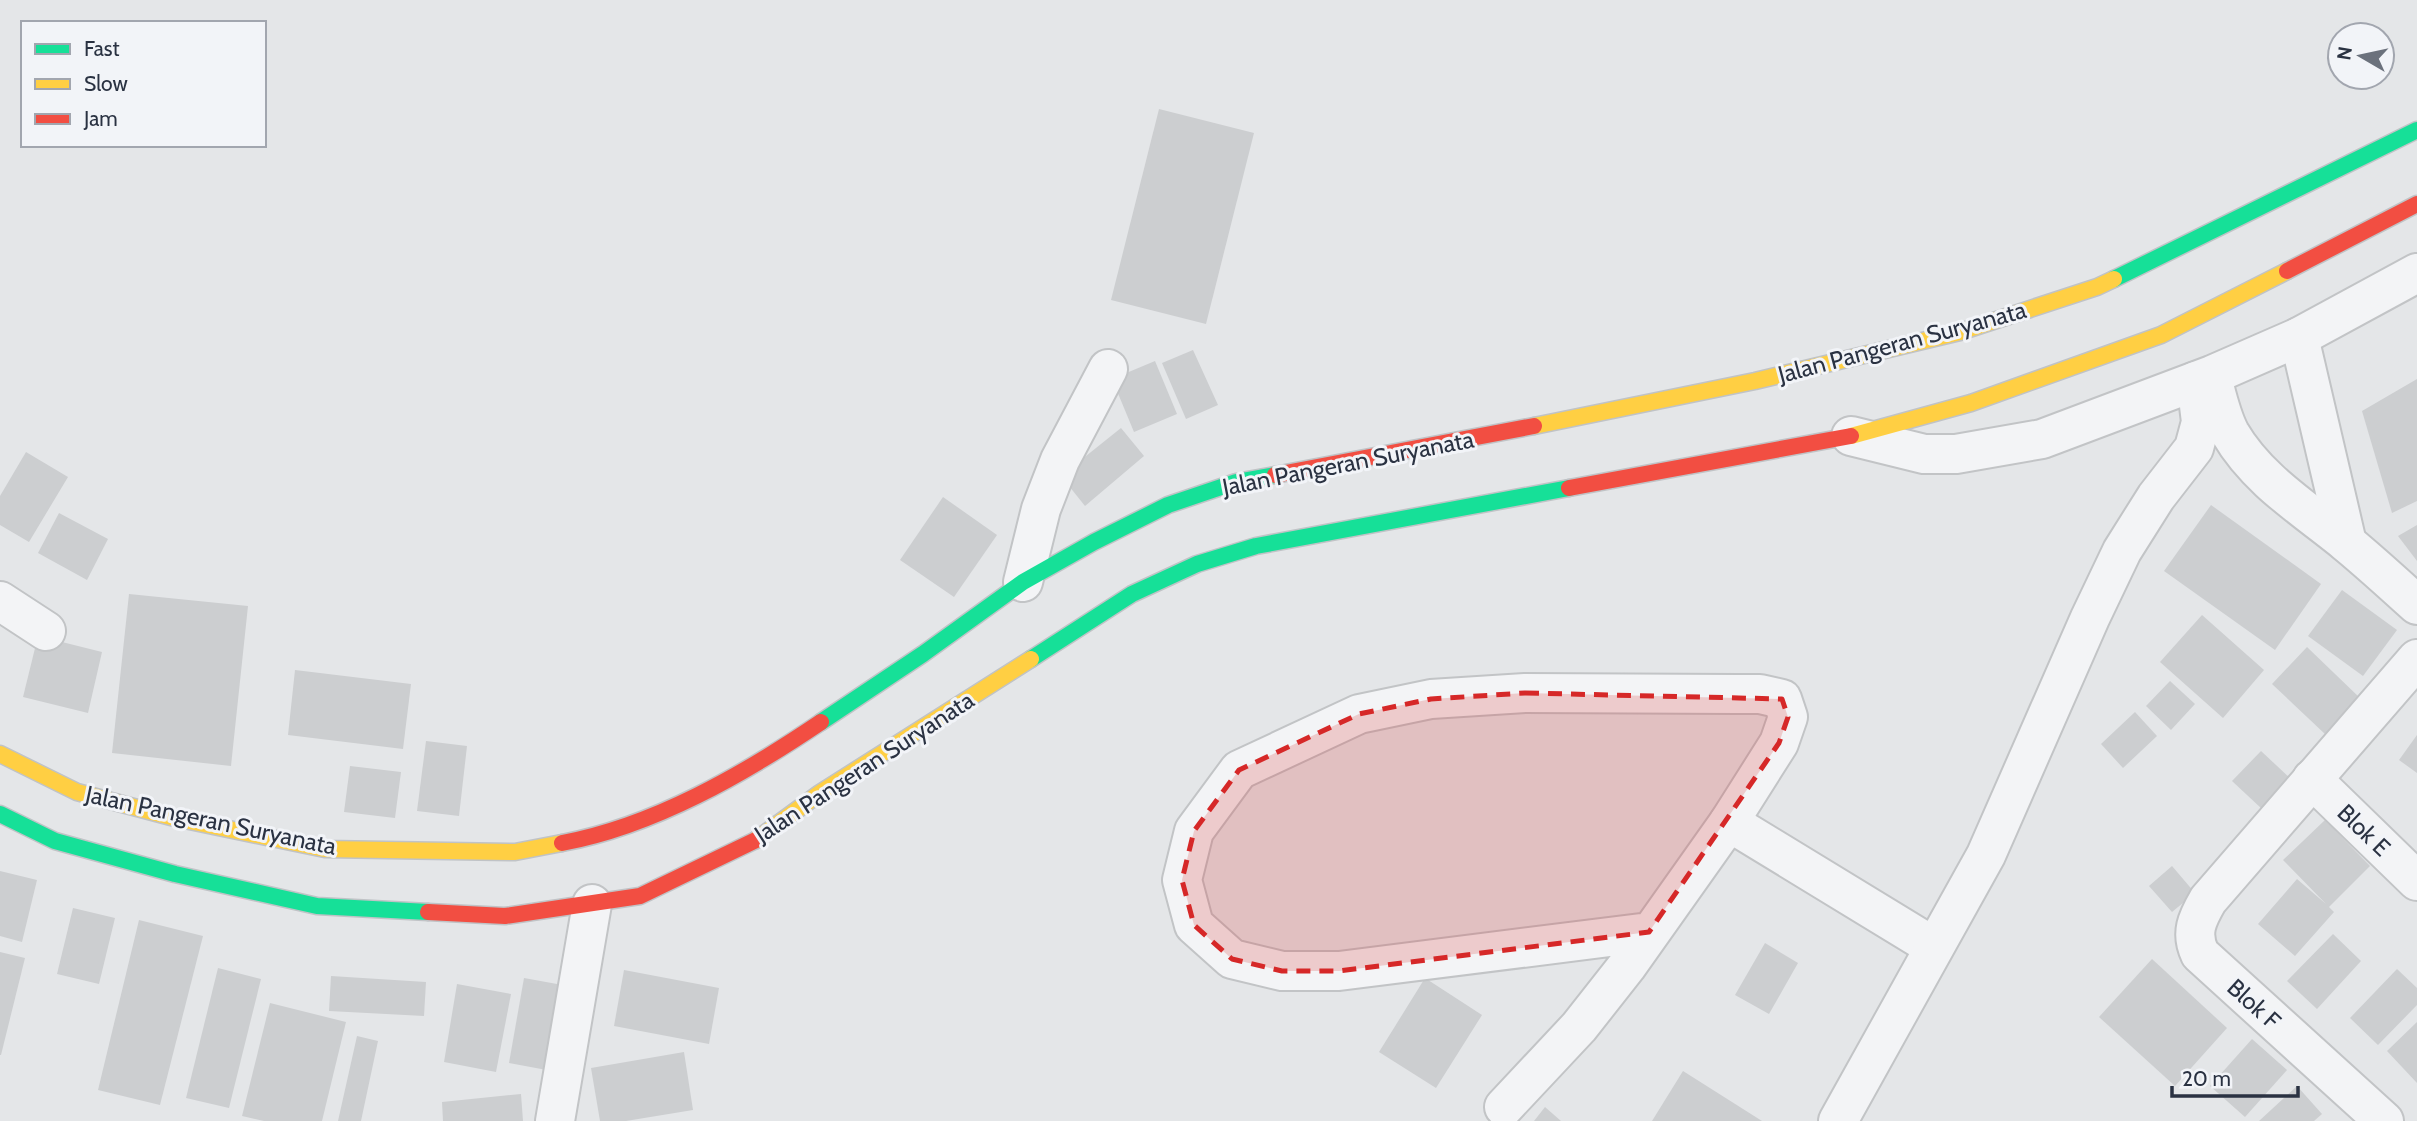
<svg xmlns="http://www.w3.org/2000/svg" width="2417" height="1121" viewBox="0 0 2417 1121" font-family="Cabin,sans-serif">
  <rect width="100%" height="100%" fill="#e4e6e8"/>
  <g fill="#ccced0">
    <path d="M1159,109L1254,133L1206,324L1111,300Z"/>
    <path d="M1193,350L1218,405L1186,419L1162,363Z"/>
    <path d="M1155,361L1177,414L1134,432L1112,379Z"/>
    <path d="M2417,379V501L2392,513L2362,411Z"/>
    <path d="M1121,428L1144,456L1085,506L1061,476Z"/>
    <path d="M26,452L68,477L29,542L0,525V496Z"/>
    <path d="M943,497L997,535L954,597L900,560Z"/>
    <path d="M2211,505L2321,584L2275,650L2164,571Z"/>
    <path d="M59,513L108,539L87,580L38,553Z"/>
    <path d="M2417,525V561L2398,536Z"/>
    <path d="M2342,590L2397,630L2363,676L2308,636Z"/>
    <path d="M129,594L248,606L231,766L112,753Z"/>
    <path d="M2202,615L2264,670L2223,718L2160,662Z"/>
    <path d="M38,636L102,652L88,713L23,697Z"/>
    <path d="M2307,647L2360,698L2326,735L2272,684Z"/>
    <path d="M295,670L411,684L403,749L288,735Z"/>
    <path d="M2170,681L2195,704L2171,730L2146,706Z"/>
    <path d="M2135,712L2157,736L2123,768L2101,744Z"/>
    <path d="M2417,735V773L2399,760Z"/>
    <path d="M426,741L467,746L459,816L417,811Z"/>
    <path d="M2261,751L2291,779L2262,809L2232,781Z"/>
    <path d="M350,766L401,772L395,818L344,812Z"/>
    <path d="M2325,820L2370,866L2329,907L2334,912L2295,956L2258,924L2297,879L2326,904L2283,860Z"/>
    <path d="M2172,866L2195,893L2172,912L2149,886Z"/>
    <path d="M0,871L37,880L22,942L0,936Z"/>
    <path d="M73,908L115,918L99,984L57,974Z"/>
    <path d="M139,920L203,936L160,1105L98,1090Z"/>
    <path d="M2333,934L2361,961L2317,1009L2287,981Z"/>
    <path d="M1765,943L1798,963L1769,1014L1735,995Z"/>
    <path d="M0,952L25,958L1,1055H0Z"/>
    <path d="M2152,959L2227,1028L2175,1086L2099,1017Z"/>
    <path d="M218,968L261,979L229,1108L186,1098Z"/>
    <path d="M2397,969L2417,988V1005L2378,1045L2350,1018Z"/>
    <path d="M624,970L719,988L709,1044L614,1026Z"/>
    <path d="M331,976L426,982L424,1016L329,1011Z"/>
    <path d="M524,978L568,986L552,1071L509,1063Z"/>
    <path d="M1425,978L1482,1015L1436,1088L1379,1052Z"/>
    <path d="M457,984L511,994L496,1072L444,1062Z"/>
    <path d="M270,1003L346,1022L322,1121H264L242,1116Z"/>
    <path d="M2417,1022V1083L2387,1051Z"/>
    <path d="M357,1036L378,1041L361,1121H338Z"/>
    <path d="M2252,1039L2287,1070L2245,1117L2210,1086Z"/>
    <path d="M684,1052L693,1110L626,1121H600L591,1068Z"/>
    <path d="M1683,1071L1762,1121H1652Z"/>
    <path d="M2297,1086L2322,1114L2314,1121H2259Z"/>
    <path d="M521,1094L523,1121H443L442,1102Z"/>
    <path d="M1545,1107L1561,1121H1534Z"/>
  </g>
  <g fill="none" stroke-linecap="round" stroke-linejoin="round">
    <defs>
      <g id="street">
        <path d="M2299,337L2347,543"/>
        <path d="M2212,377C2217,396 2221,416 2230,433C2258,481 2307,510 2348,544C2372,564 2394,584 2417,605"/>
        <path d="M1851,436L1924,454H1956L2042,439L2212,375L2299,337L2417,273"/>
        <path d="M1023,582L1041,509L1060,460L1108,369"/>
        <path d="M0,601L46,631"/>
        <path d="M2312,779L2417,881"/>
        <path d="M1729,822L1934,947"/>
        <path d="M1504,1107L1579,1027L1627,966L1729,822L1779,743L1788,717L1782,699L1760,694H1737L1525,693L1431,699L1359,714L1239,770L1194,831L1182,880L1194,925L1232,959L1282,971H1339L1649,932"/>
        <path d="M555,1121L592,904"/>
        <path d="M1838,1121L1986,855L2090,618L2122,551L2156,497L2194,448L2201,422L2196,381"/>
        <path d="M2384,1121L2200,954C2190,933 2197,919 2208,900L2417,659"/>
      </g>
      <g id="fast">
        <path d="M2114,279L2417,130"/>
        <path d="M1031,659L1132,594L1197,564L1256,546L1569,488"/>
        <path d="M821,722L923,654L1023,582L1094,542L1168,505L1236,482L1275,475"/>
        <path d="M0,814L55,841L175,874L317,906L428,912"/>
      </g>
      <g id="slow">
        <path d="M1534,426L1755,381L1960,332L2097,287L2114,279"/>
        <path d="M1851,436L1971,403L2161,335L2287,271"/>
        <path d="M0,754L77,792L175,818L325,849L515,852L562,843"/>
        <path d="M756,840L820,793L1031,659"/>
      </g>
      <g id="jam">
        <path d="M2287,271L2417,204"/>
        <path d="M1275,475L1534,426"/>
        <path d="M1569,488L1851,436"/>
        <path d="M562,843C654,826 744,774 821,722"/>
        <path d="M428,912L505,916L640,896L756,840"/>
      </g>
    </defs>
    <use href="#street" stroke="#c2c4c6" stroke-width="42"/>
    <use href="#fast" stroke="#c0c3c6" stroke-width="19"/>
    <use href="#slow" stroke="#c0c3c6" stroke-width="19"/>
    <use href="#jam" stroke="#c0c3c6" stroke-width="19"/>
    <use href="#street" stroke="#f3f4f6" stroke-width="38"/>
    <use href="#fast" stroke="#16e098" stroke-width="16"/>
    <use href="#slow" stroke="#ffcf43" stroke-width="16"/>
    <use href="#jam" stroke="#f24e42" stroke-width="16"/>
  </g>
  <path fill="#d62828" fill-opacity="0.2" stroke="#d62828" stroke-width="5" stroke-dasharray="14 9" stroke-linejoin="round" d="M1525,693L1782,699L1788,717L1779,743L1649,932L1339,971H1282L1232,959L1194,925L1182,880L1194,831L1239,770L1359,714L1431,699Z"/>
  <g text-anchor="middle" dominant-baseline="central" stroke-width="6" stroke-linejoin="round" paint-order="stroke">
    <g font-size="24" fill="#2a3242" stroke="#f2f4f8">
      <text transform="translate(1902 342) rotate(-15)">Jalan Pangeran Suryanata</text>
      <text transform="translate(1348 463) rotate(-11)">Jalan Pangeran Suryanata</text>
      <text transform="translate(864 767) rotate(-33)">Jalan Pangeran Suryanata</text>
      <text transform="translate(211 820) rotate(12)">Jalan Pangeran Suryanata</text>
      <text transform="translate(2364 830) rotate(44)">Blok E</text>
      <text transform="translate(2254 1004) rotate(42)">Blok F</text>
    </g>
  </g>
  <rect x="21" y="21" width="245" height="126" fill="#f2f4f8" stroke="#a2a6af" stroke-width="2"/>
  <rect x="35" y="44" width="35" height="10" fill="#16e098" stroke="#a2a6af" stroke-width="2"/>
  <text x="84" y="56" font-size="21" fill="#2a3242">Fast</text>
  <rect x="35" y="79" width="35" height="10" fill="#ffcf43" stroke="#a2a6af" stroke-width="2"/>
  <text x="84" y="91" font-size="21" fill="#2a3242">Slow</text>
  <rect x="35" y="114" width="35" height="10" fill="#f24e42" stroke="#a2a6af" stroke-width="2"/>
  <text x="84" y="126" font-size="21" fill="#2a3242">Jam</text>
  <g transform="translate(2361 56) rotate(279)"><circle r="33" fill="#f2f4f8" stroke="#a2a6af" stroke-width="2"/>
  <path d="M0-5L12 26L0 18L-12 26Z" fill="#6b717c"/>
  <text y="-10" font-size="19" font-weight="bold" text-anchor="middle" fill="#2a3242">N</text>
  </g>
  <path d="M2172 1086v10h126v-10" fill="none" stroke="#2a3242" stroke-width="3.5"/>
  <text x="2182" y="1086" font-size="21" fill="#2a3242" stroke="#f2f4f8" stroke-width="5" paint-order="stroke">20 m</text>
</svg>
